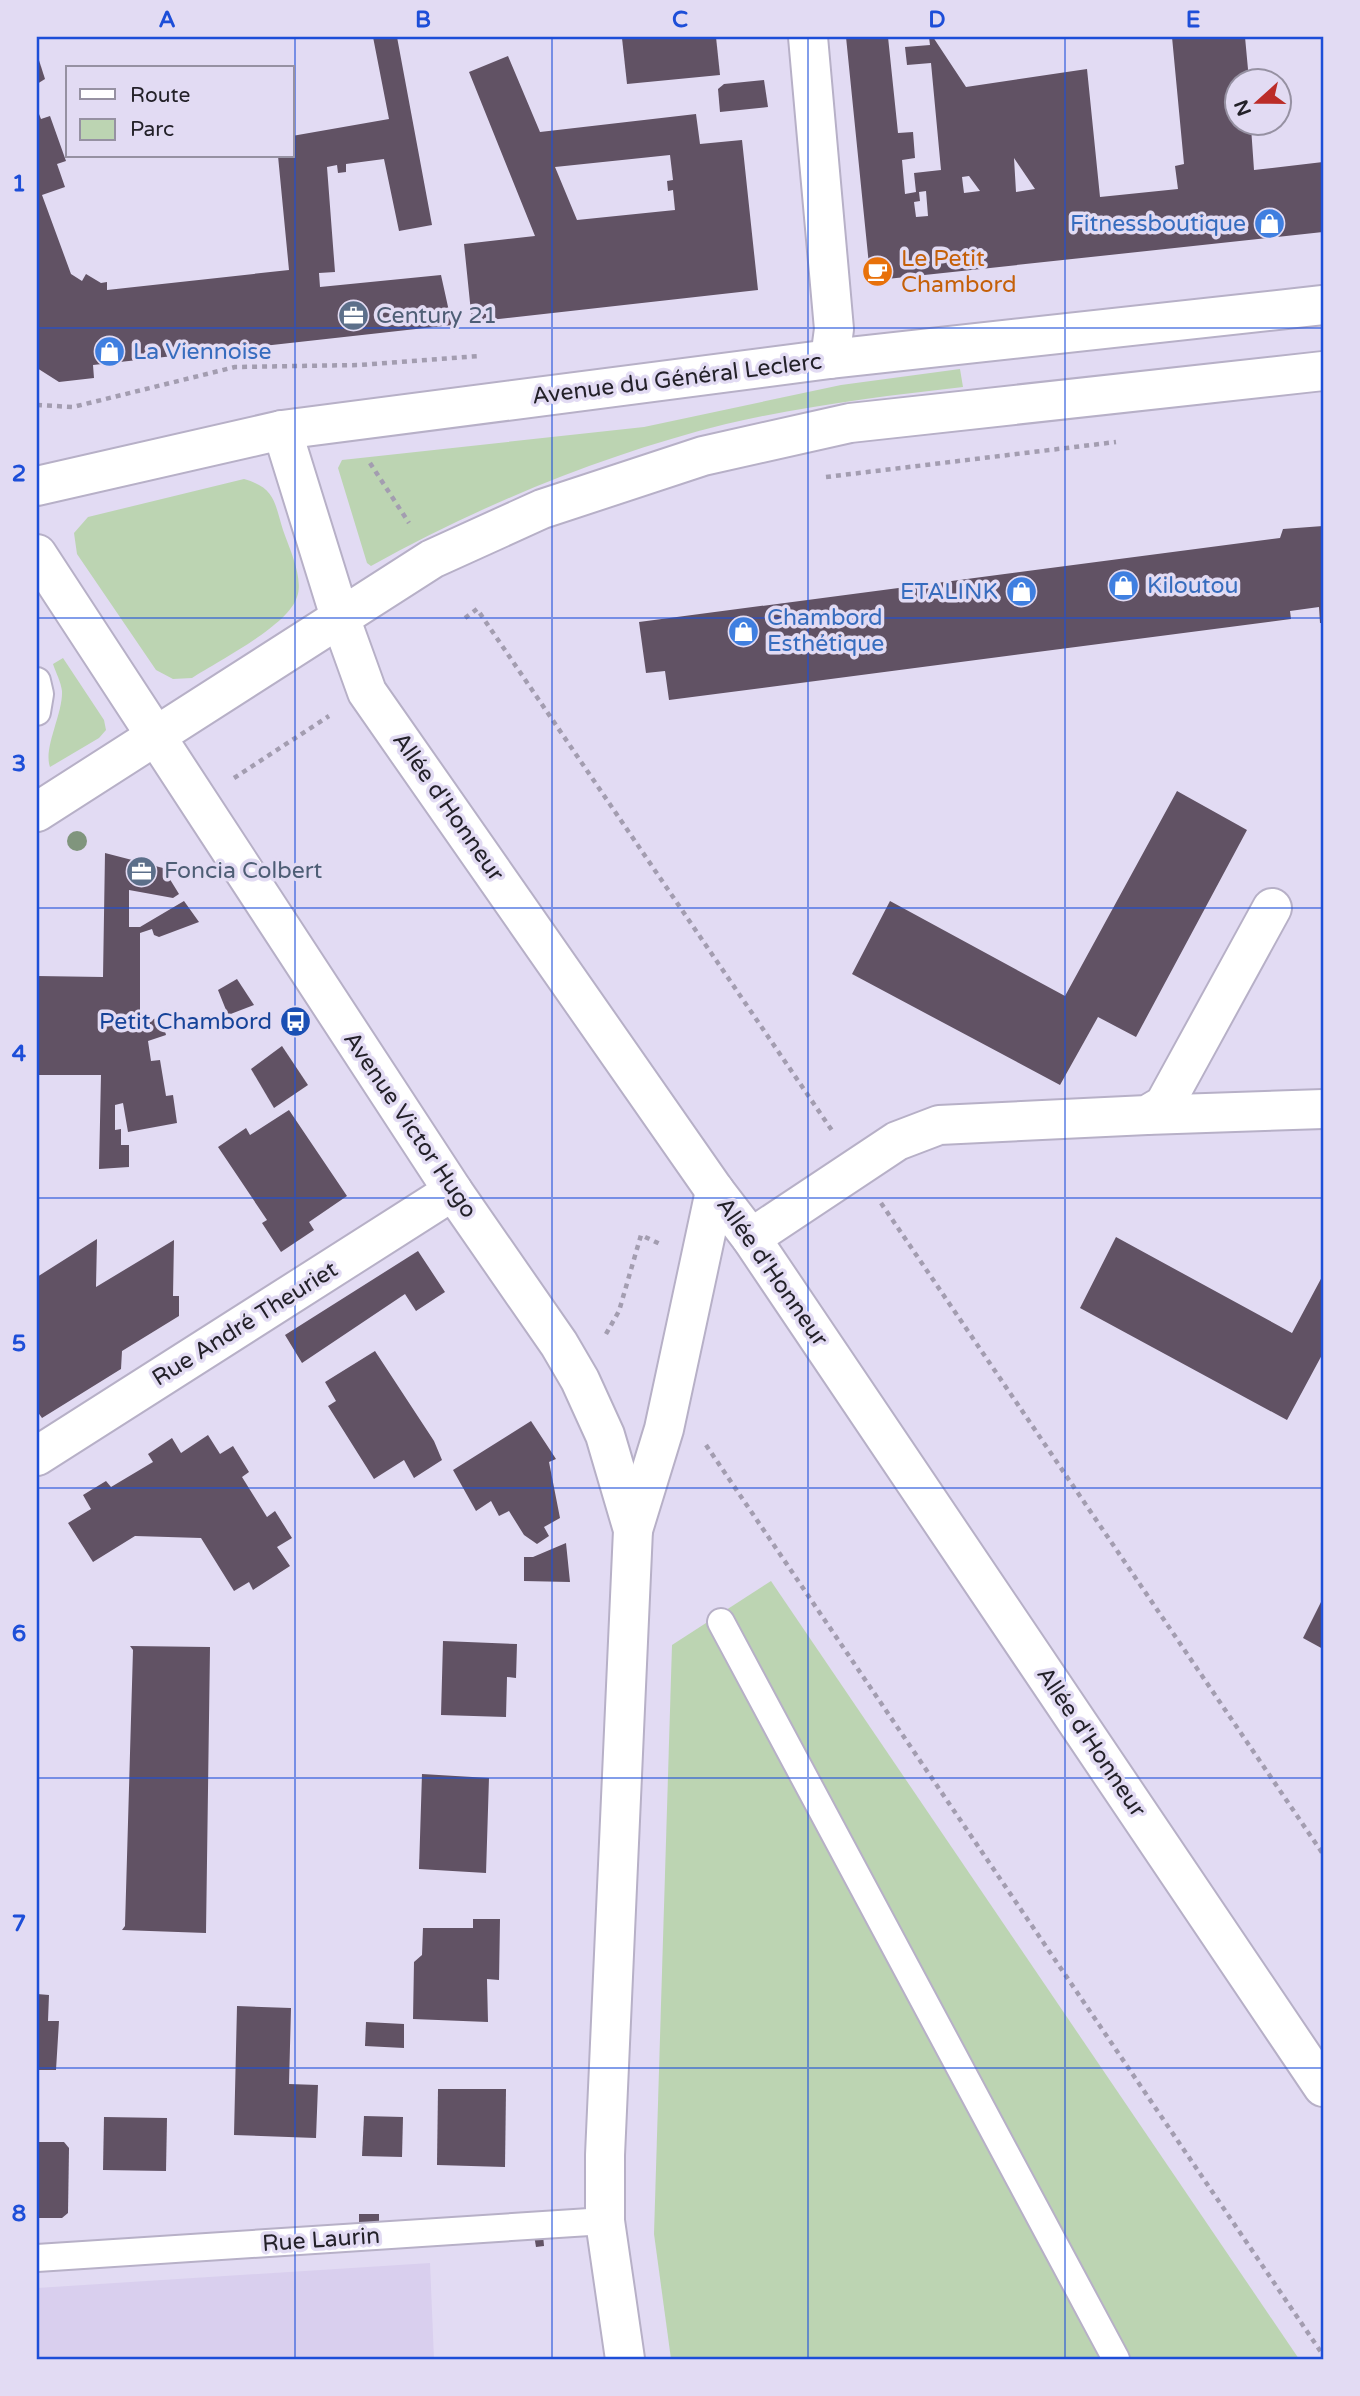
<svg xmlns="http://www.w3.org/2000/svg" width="1360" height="2396" viewBox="0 0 1360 2396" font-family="'Varela Round',sans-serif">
  <rect width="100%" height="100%" fill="#e2dbf3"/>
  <path fill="#d9cfee" d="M430,2263L434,2359H37V2288Z"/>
  <g fill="#bcd4b2">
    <path d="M960,369L963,387C883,396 804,406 726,424C605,454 480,505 371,566L367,563L338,468L342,460L644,427L841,385Z"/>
    <path d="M244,479C275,488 274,501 283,530C289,548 304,578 297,597C288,626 218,661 192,678L173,679L156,670L77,554L74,533L88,517Z"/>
    <path d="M63,658L104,720L106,730L99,738L50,767C43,748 63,714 62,691C61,682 56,673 53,664Z"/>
    <path d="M771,1581L1299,2359H671L654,2234L672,1645Z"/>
  </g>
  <g fill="#615264" fill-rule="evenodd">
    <path d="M373,37H397L432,225L399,231L384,159L346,164V172L338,173L337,165L327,167L335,272L319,273L320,287L441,275L452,325L93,365L94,378L59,382L37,368V109L41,119L50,116L66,161L57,164L65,187L42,195L71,274L82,281L86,274L101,283L107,282V290L289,270L278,156H292V136L389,119Z"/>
    <path d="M716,37L720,75L627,84L622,38Z"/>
    <path d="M846,37H888L898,133L913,132L915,158L902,160L905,194L916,192L914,173L941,170L931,63L907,65L905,47L930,45L929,37H933L966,87L1087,69L1100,197L1178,189L1175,166L1184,164L1172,37H1245L1249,80H1238V122H1254V127H1251L1254,170L1323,162V232L887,279L869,265ZM1014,158L1035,189L1016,192ZM969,176L980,191L964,193L962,177ZM926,191L928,216L916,217L914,202L920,201L919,192Z"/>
    <path d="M37,54L45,79L37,84Z"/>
    <path d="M508,56L540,132L696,114L700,144L742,140L758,290L472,322L464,244L535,236L469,72ZM670,155L673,180L667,181L668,191L673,190L675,210L577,220L555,167Z"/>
    <path d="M764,80L768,107L720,112L718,89L724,84Z"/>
    <path d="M1323,526V623H1320L1319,607L1290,611L1291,619L669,700L665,671L646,673L639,622L1280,538L1283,529Z"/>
    <path d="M1177,791L1247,830L1136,1037L1098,1017L1060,1085L852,974L890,901L1065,996Z"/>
    <path d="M105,853L163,868L179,894L173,898L129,890V927H140L184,901L199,922L159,937L154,935L152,929L140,933V1025L161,1016L166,1035L148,1041L151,1061L160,1060L166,1096L173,1095L177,1123L128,1132L123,1103L115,1105V1130L121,1129V1145H129V1167L99,1169L101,1075H37V976L103,977Z"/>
    <path d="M237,979L254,1005L228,1015L218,990Z"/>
    <path d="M282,1046L308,1085L274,1108L251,1069Z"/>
    <path d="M289,1110L347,1196L309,1222L314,1230L281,1252L262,1223L267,1220L218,1147L246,1128L250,1135Z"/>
    <path d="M1116,1237L1292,1333L1323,1275V1353L1287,1420L1080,1308Z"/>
    <path d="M97,1239L96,1287L174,1240L173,1296H179V1316L122,1351L121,1369L42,1418L37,1411V1277Z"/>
    <path d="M418,1251L445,1292L416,1311L405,1294L302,1363L285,1335Z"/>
    <path d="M375,1351L434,1441L442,1460L414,1478L404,1460L374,1479L328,1406L336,1401L325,1382Z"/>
    <path d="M531,1421L556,1459L549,1462L560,1518L544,1527L549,1536L537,1544L524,1535L509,1511L499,1516L491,1501L476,1511L453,1470Z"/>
    <path d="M208,1435L220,1454L233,1446L249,1472L242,1477L267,1517L275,1511L292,1538L277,1547L290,1566L253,1590L249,1582L234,1591L201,1538L135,1536L93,1562L68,1523L91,1509L83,1495L106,1481L111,1487L153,1462L148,1454L172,1438L181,1453Z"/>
    <path d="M566,1543L570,1582L524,1581V1557H533Z"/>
    <path d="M1323,1598V1649L1303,1638Z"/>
    <path d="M443,1641L517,1644L516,1678L507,1677L506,1717L441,1715Z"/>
    <path d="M130,1646L210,1647L206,1933L122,1930L125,1926L133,1650Z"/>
    <path d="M422,1774L489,1778L486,1873L419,1869Z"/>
    <path d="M473,1919H500L499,1980L487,1979L488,2022L413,2019L414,1962L422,1955L423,1928H473Z"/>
    <path d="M37,1994L49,1995L48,2021H59L56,2070H37Z"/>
    <path d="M237,2006L291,2008L289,2084L318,2085L316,2138L234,2135Z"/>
    <path d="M366,2022L404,2024V2048L365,2046Z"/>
    <path d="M438,2089H506L505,2167L437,2165Z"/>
    <path d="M364,2116L403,2117L402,2157L362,2156Z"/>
    <path d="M104,2117L167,2118L166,2171L103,2170Z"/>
    <path d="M37,2142H64L69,2148L68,2213L62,2218H37Z"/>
    <path d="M359,2214H379V2229L359,2230Z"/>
    <path d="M534,2235H543L544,2246L536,2247Z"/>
  </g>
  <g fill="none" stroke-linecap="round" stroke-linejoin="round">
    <defs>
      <g id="service">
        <path d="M37,681L40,694L37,712"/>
        <path d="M721,1622L1116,2359"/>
        <path d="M37,2258L605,2221"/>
      </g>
      <g id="minor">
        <path d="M808,37L834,329L830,359"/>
        <path d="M1147,1115L1323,1109"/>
        <path d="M751,1238L897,1141L939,1125L1147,1115L1164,1105L1272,908"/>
        <path d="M37,1456L453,1191"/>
      </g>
      <path id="tertiary" d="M633,1530L664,1429L715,1191"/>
      <g id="secondary">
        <path d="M282,430L340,617L367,692L715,1191L751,1238L1323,2087"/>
        <path d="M37,554L453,1191L559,1344L580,1380L605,1435L633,1530L605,2155V2221L625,2359"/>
      </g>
      <g id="primary">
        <path d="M37,486L282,430L830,359L1323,305"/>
        <path d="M37,812L432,559L542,509L703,456L850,423L1323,371"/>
      </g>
    </defs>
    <use href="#service" stroke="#b7b0c7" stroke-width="30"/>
    <use href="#minor" stroke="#b7b0c7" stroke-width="42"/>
    <use href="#tertiary" stroke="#b7b0c7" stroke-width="42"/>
    <use href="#secondary" stroke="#b7b0c7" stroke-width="42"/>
    <use href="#primary" stroke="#b7b0c7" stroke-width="42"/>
    <g stroke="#a39db0" stroke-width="4.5" stroke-dasharray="5 5" stroke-linecap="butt">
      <path d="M37,405L73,407L235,367L360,365L479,356"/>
      <path d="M370,463L409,523"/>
      <path d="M826,477L1116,442"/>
      <path d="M465,618L477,609L833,1132"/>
      <path d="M234,778L329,716"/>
      <path d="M881,1203L1323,1854"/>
      <path d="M606,1334L619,1311L641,1235L660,1244"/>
      <path d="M706,1445L1323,2355"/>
    </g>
    <use href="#service" stroke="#fff" stroke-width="26"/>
    <use href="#minor" stroke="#fff" stroke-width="38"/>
    <use href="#tertiary" stroke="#fff" stroke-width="38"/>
    <use href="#secondary" stroke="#fff" stroke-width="38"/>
    <use href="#primary" stroke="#fff" stroke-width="38"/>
  </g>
  <circle fill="#80957d" cx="77" cy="841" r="10"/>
  <path fill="none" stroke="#1d4ed8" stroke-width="2" stroke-opacity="0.55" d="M295,37V2359M552,37V2359M808,37V2359M1065,37V2359M37,328H1323M37,618H1323M37,908H1323M37,1198H1323M37,1488H1323M37,1778H1323M37,2068H1323"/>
  <defs>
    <symbol id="shop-disc" viewBox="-11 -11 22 22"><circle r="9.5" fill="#3f7fe0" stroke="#e2dbf3"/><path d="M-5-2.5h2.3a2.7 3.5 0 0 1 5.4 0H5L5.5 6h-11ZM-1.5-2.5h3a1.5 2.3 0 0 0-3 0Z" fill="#fff"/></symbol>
    <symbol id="cafe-disc" viewBox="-11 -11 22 22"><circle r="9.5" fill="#e8710a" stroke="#e2dbf3"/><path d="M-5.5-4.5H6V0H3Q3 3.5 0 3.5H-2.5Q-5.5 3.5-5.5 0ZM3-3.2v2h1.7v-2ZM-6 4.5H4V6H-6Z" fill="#fff"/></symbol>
    <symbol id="office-disc" viewBox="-11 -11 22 22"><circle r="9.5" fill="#5c6f8a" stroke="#e2dbf3"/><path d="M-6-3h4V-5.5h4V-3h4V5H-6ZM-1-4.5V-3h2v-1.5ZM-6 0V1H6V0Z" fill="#fff"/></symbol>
    <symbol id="bus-disc" viewBox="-11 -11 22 22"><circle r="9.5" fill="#1a4fb4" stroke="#e2dbf3"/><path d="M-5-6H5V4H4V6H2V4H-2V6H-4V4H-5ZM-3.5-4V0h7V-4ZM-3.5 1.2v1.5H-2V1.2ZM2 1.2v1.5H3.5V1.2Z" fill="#fff"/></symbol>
  </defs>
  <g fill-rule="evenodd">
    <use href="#shop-disc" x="1252" y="206" width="35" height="35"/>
    <use href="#cafe-disc" x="860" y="254" width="35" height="35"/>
    <use href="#office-disc" x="336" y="298" width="35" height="35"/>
    <use href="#shop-disc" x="92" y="334" width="35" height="35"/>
    <use href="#shop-disc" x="1106" y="568" width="35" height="35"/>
    <use href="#shop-disc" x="1004" y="574" width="35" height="35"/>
    <use href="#shop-disc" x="726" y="614" width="35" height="35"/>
    <use href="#office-disc" x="124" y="854" width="35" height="35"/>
    <use href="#bus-disc" x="278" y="1004" width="35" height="35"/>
  </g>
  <g text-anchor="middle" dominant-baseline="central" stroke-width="7" stroke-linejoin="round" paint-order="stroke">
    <g font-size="23" fill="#366cbe" stroke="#e2dbf3" text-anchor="start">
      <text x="1246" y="224" text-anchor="end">Fitnessboutique</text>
      <text x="133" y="352">La Viennoise</text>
      <text x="1147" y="586">Kiloutou</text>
      <text x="998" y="592" text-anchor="end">ETALINK</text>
      <text x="767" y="618">Chambord<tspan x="767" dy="26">Esthétique</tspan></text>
    </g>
    <g font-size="23" fill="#c56008" stroke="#e2dbf3" text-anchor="start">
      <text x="901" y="259">Le Petit<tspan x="901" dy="26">Chambord</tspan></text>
    </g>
    <g font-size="23" fill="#4e5e75" stroke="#e2dbf3" text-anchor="start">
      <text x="376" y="316">Century 21</text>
      <text x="164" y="871">Foncia Colbert</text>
    </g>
    <g font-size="23" fill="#232129" stroke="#e2dbf3">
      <text transform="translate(677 379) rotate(-7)">Avenue du Général Leclerc</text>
      <text transform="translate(448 807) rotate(55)">Allée d'Honneur</text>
      <text transform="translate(410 1125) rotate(56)">Avenue Victor Hugo</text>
      <text transform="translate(772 1272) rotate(55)">Allée d'Honneur</text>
      <text transform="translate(245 1324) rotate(-32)">Rue André Theuriet</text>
      <text transform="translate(1091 1742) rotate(56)">Allée d'Honneur</text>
      <text transform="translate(321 2240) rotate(-4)">Rue Laurin</text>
    </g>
    <g font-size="23" fill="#164399" stroke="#e2dbf3" text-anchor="end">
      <text x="272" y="1022">Petit Chambord</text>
    </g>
  </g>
  <rect width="1360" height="2396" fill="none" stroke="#e2dbf3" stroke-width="77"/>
  <rect x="66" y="66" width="228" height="91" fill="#e2dbf3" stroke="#9691a2" stroke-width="2"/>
  <rect x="80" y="89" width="35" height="10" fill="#ffffff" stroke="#9691a2" stroke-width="2"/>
  <text x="130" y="102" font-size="21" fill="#232129">Route</text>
  <rect x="80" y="119" width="35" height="21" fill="#bcd4b2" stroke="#9691a2" stroke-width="2"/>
  <text x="130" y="136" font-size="21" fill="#232129">Parc</text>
  <g transform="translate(1258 102) rotate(249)"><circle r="33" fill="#e2dbf3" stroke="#9691a2" stroke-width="2"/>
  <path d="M0-5L12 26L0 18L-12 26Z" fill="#bb2c28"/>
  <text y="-10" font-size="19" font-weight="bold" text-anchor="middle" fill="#232129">N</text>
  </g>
  <rect x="38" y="38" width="1284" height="2320" fill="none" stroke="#1d4ed8" stroke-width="2.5"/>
  <g font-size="23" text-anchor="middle" font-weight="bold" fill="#1d4ed8">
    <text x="167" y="27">A</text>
    <text x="423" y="27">B</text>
    <text x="680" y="27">C</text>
    <text x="937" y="27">D</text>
    <text x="1193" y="27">E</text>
    <text x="19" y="191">1</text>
    <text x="19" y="481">2</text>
    <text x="19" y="771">3</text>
    <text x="19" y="1061">4</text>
    <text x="19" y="1351">5</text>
    <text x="19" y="1641">6</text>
    <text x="19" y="1931">7</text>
    <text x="19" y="2221">8</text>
  </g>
</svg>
